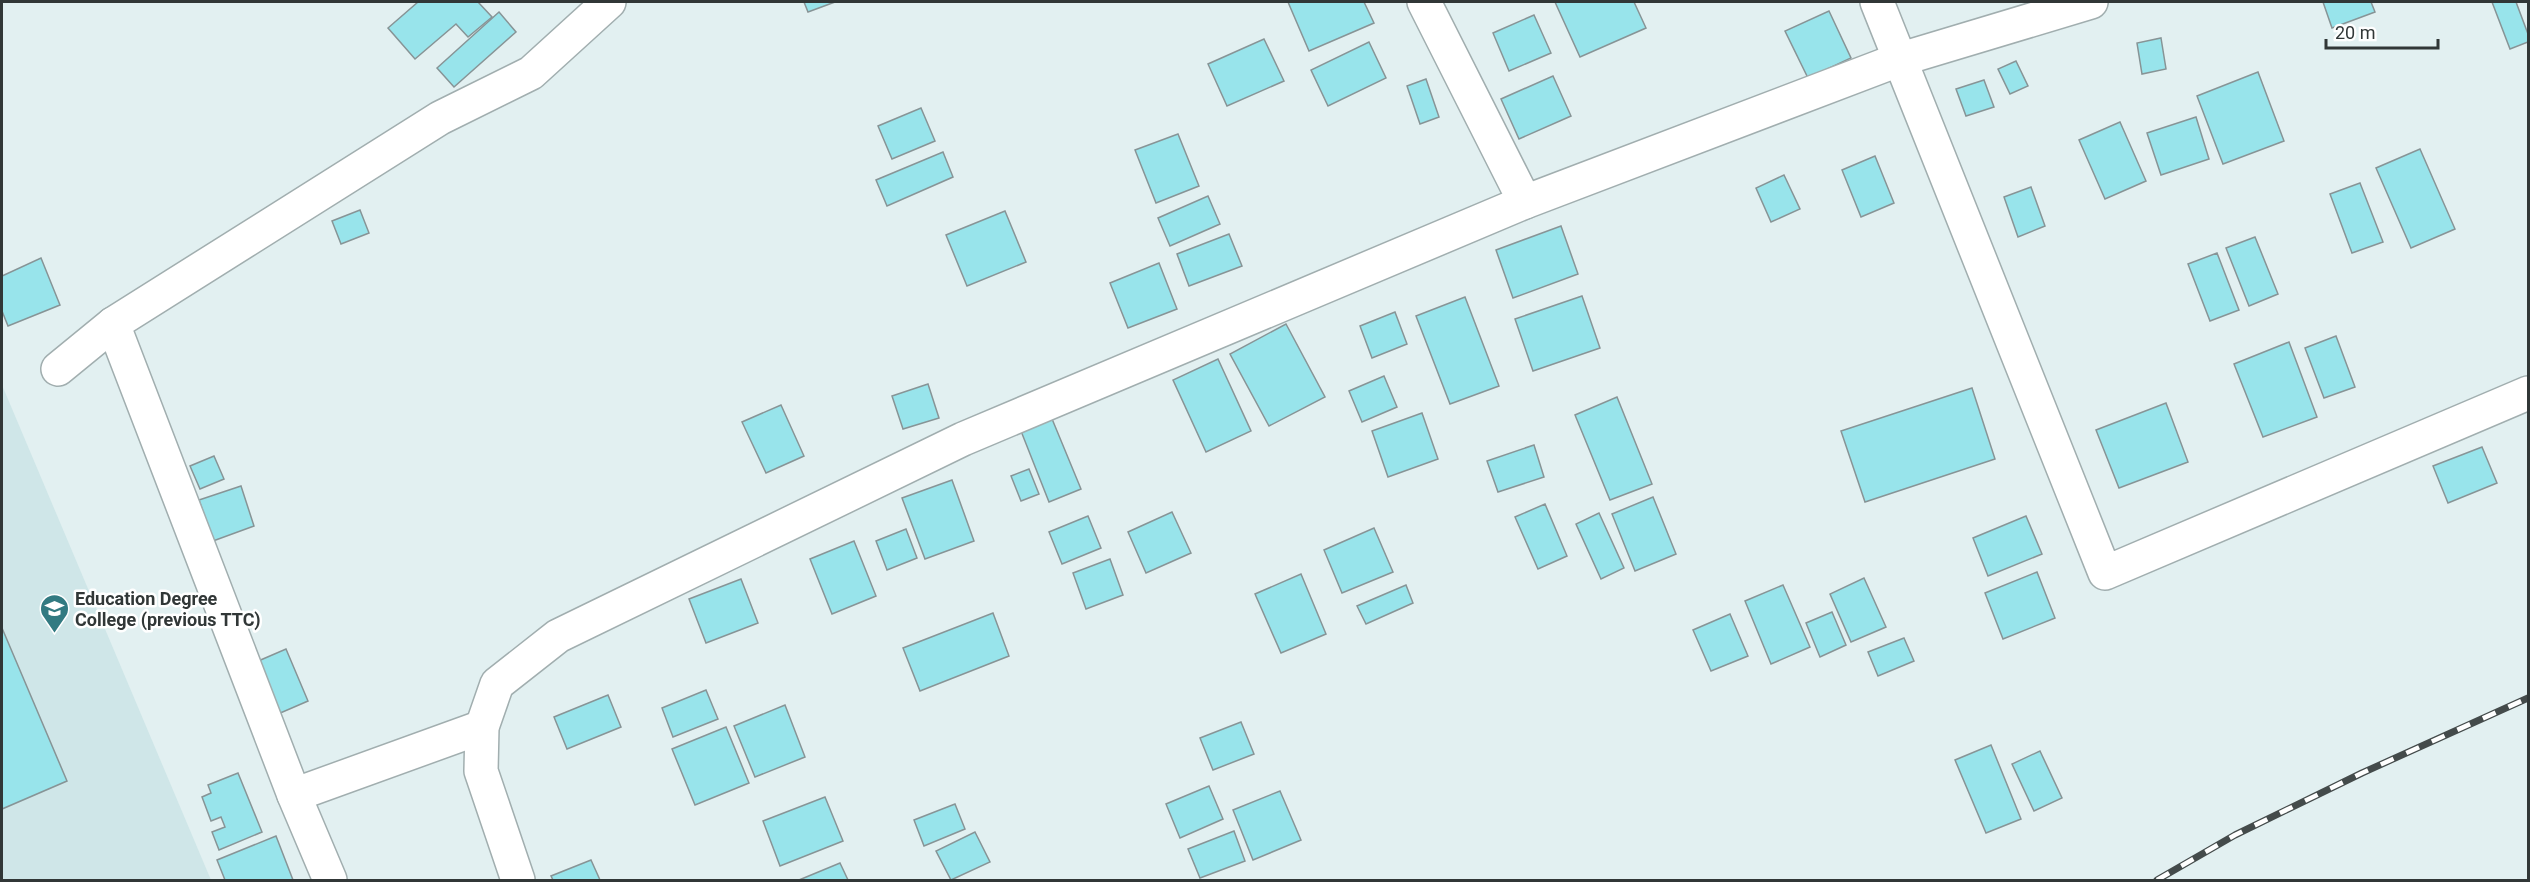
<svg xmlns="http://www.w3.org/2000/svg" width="2530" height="882" viewBox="0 0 2530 882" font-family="Roboto,sans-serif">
  <rect width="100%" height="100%" fill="#e2f0f1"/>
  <path fill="#cfe6e8" d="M2,385L211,880H2Z"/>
  <g fill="#98e4eb" stroke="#879496" stroke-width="1.5">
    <path d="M418,2H478L492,17L468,37L456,24L415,59L388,28Z"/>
    <path d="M804,2H835L808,12Z"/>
    <path d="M1288,2H1364L1374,23L1309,51Z"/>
    <path d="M1555,2H1634L1646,28L1580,57Z"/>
    <path d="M2323,2H2371L2375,12L2332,28Z"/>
    <path d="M2492,2H2516L2528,34V42L2510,49Z"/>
    <path d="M1829,11L1851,58L1808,78L1785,31Z"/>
    <path d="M499,12L516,32L454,87L437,68Z"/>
    <path d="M1534,15L1551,53L1509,71L1493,33Z"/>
    <path d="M2161,38L2166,69L2142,74L2137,43Z"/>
    <path d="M1264,39L1284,81L1227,106L1208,64Z"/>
    <path d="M1369,42L1386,78L1328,106L1311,70Z"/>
    <path d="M2016,61L2028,86L2010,94L1998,69Z"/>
    <path d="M2258,72L2284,141L2223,164L2197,96Z"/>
    <path d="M1553,76L1571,116L1519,139L1501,99Z"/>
    <path d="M1426,79L1439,117L1420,124L1407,86Z"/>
    <path d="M1984,80L1994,107L1966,116L1956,89Z"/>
    <path d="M921,108L935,141L892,159L878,126Z"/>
    <path d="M2196,117L2209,159L2161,175L2147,133Z"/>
    <path d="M2120,122L2146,181L2105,199L2079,140Z"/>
    <path d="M1178,134L1199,186L1156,203L1135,150Z"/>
    <path d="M2420,149L2455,229L2411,248L2376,168Z"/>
    <path d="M943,152L953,177L887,206L876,180Z"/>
    <path d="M1875,156L1894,203L1861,217L1842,170Z"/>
    <path d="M1784,175L1800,209L1771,222L1756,188Z"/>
    <path d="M2360,183L2383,242L2352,253L2330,194Z"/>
    <path d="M2031,187L2045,226L2018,237L2004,197Z"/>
    <path d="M1208,196L1220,224L1170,246L1158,218Z"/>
    <path d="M360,210L369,233L341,244L332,221Z"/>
    <path d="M1005,211L1026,262L967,286L946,235Z"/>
    <path d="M1561,226L1578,274L1513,298L1496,250Z"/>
    <path d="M1229,234L1242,266L1189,286L1177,254Z"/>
    <path d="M2255,237L2278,294L2249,306L2226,248Z"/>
    <path d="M2217,253L2239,310L2210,321L2188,264Z"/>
    <path d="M41,258L60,305L8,326L2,311V276Z"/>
    <path d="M1159,263L1177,309L1128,328L1110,283Z"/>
    <path d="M1582,296L1600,348L1533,371L1515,319Z"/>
    <path d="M1465,297L1499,386L1450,404L1416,316Z"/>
    <path d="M1395,312L1407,344L1372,358L1360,326Z"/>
    <path d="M1286,324L1325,397L1269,426L1230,354Z"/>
    <path d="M2336,336L2355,387L2324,398L2305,348Z"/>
    <path d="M2289,342L2317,417L2263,437L2234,364Z"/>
    <path d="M1218,359L1251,431L1206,452L1173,380Z"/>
    <path d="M1384,376L1397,407L1362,422L1349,391Z"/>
    <path d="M928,384L939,418L903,429L892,396Z"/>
    <path d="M1972,388L1995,459L1865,502L1841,431Z"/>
    <path d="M1617,397L1652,484L1610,500L1575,415Z"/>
    <path d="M2166,403L2188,462L2119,488L2096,430Z"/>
    <path d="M781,405L804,456L766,473L742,422Z"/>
    <path d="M1422,413L1438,459L1388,477L1372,431Z"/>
    <path d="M1050,414L1081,489L1049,502L1019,426Z"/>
    <path d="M1534,445L1544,477L1498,492L1487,461Z"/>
    <path d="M2482,447L2497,483L2448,503L2433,466Z"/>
    <path d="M214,456L224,479L200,489L190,466Z"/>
    <path d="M1029,469L1039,494L1021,501L1011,476Z"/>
    <path d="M952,480L974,541L925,559L902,498Z"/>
    <path d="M241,486L254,526L213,541L199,500Z"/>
    <path d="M1653,497L1676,554L1635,571L1612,514Z"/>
    <path d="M1545,504L1567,556L1538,569L1515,517Z"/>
    <path d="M1172,512L1191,553L1146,573L1128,532Z"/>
    <path d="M1599,513L1624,568L1601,579L1576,524Z"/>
    <path d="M1088,516L1101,548L1062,564L1049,532Z"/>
    <path d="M2026,516L2042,554L1988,576L1973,538Z"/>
    <path d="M1374,528L1393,572L1342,593L1324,550Z"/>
    <path d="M906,529L917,558L887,570L876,541Z"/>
    <path d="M854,541L876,596L832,614L810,559Z"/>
    <path d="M1110,559L1123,595L1086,609L1073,573Z"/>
    <path d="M2037,572L2055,618L2003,639L1985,593Z"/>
    <path d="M1301,574L1326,634L1281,653L1255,594Z"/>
    <path d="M1864,578L1886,627L1851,642L1830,594Z"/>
    <path d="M741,579L758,623L706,643L689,599Z"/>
    <path d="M1406,585L1413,603L1366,624L1357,606Z"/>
    <path d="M1783,585L1810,647L1771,664L1745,601Z"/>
    <path d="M1832,612L1846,645L1820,657L1806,623Z"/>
    <path d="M993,613L1009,656L920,691L903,648Z"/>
    <path d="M1730,614L1748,656L1711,671L1693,630Z"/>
    <path d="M2,628L67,781L2,809Z"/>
    <path d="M1904,638L1914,661L1878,676L1868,652Z"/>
    <path d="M286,649L308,701L278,714L256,662Z"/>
    <path d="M706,690L718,719L673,737L662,708Z"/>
    <path d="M608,695L621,727L567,749L554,717Z"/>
    <path d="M785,705L805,757L755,777L734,726Z"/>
    <path d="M1241,722L1254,754L1213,770L1200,738Z"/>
    <path d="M726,727L749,783L695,805L672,749Z"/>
    <path d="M1991,745L2021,819L1986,833L1955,760Z"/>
    <path d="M2040,751L2062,798L2034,811L2012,764Z"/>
    <path d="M238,773L262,832L219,850L212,832L225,827L221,817L211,821L202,797L211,793L208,785Z"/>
    <path d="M1209,786L1223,819L1180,838L1166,804Z"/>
    <path d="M1280,791L1301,840L1253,860L1233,810Z"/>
    <path d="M825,797L843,841L780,866L763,821Z"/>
    <path d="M955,804L965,829L924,846L914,820Z"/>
    <path d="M1234,831L1245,861L1200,878L1188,849Z"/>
    <path d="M975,832L990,862L951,880L936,851Z"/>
    <path d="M276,836L293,880H225L217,860Z"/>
    <path d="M591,860L600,880H553L551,876Z"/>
    <path d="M840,863L848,880H799Z"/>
  </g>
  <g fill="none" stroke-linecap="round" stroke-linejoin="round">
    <defs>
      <g id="street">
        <path d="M1424,2L1525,202"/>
        <path d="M1877,2L2105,573L2528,393"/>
        <path d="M113,324L294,795L330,880"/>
        <path d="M58,369L113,324L440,118L531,73L609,2"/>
        <path d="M294,795L482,727"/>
        <path d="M518,880L481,771L482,727L497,684L558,636L963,439L1525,202L1898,60L2091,2"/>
      </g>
    </defs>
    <use href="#street" stroke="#a1aeaf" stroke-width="36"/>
    <use href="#street" stroke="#fff" stroke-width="33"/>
    <defs>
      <path id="rail" d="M2157,880L2235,835L2362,773L2528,698"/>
    </defs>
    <use href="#rail" stroke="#444b4b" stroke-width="7"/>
    <use href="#rail" stroke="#fff" stroke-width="4.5" stroke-dasharray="14" stroke-linecap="butt"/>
  </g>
  <defs>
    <symbol id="university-pin" viewBox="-11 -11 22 30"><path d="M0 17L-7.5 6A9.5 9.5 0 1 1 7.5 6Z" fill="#327a81" stroke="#fff"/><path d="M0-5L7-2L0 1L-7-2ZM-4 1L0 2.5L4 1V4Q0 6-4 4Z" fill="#fff"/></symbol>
  </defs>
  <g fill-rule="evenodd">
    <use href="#university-pin" x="38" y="592" width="33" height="45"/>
  </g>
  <g text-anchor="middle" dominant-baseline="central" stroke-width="5" stroke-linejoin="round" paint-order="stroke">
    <g font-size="18" font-weight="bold" fill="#313737" stroke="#fff" text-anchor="start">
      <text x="75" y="598">Education Degree<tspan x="75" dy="21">College (previous TTC)</tspan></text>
    </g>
  </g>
  <rect width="2530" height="882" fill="none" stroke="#313737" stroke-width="6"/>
  <path d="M2326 39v9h112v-9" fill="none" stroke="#313737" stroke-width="3"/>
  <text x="2335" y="39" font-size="18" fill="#313737" stroke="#ffffff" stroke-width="4.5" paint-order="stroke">20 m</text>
</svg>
